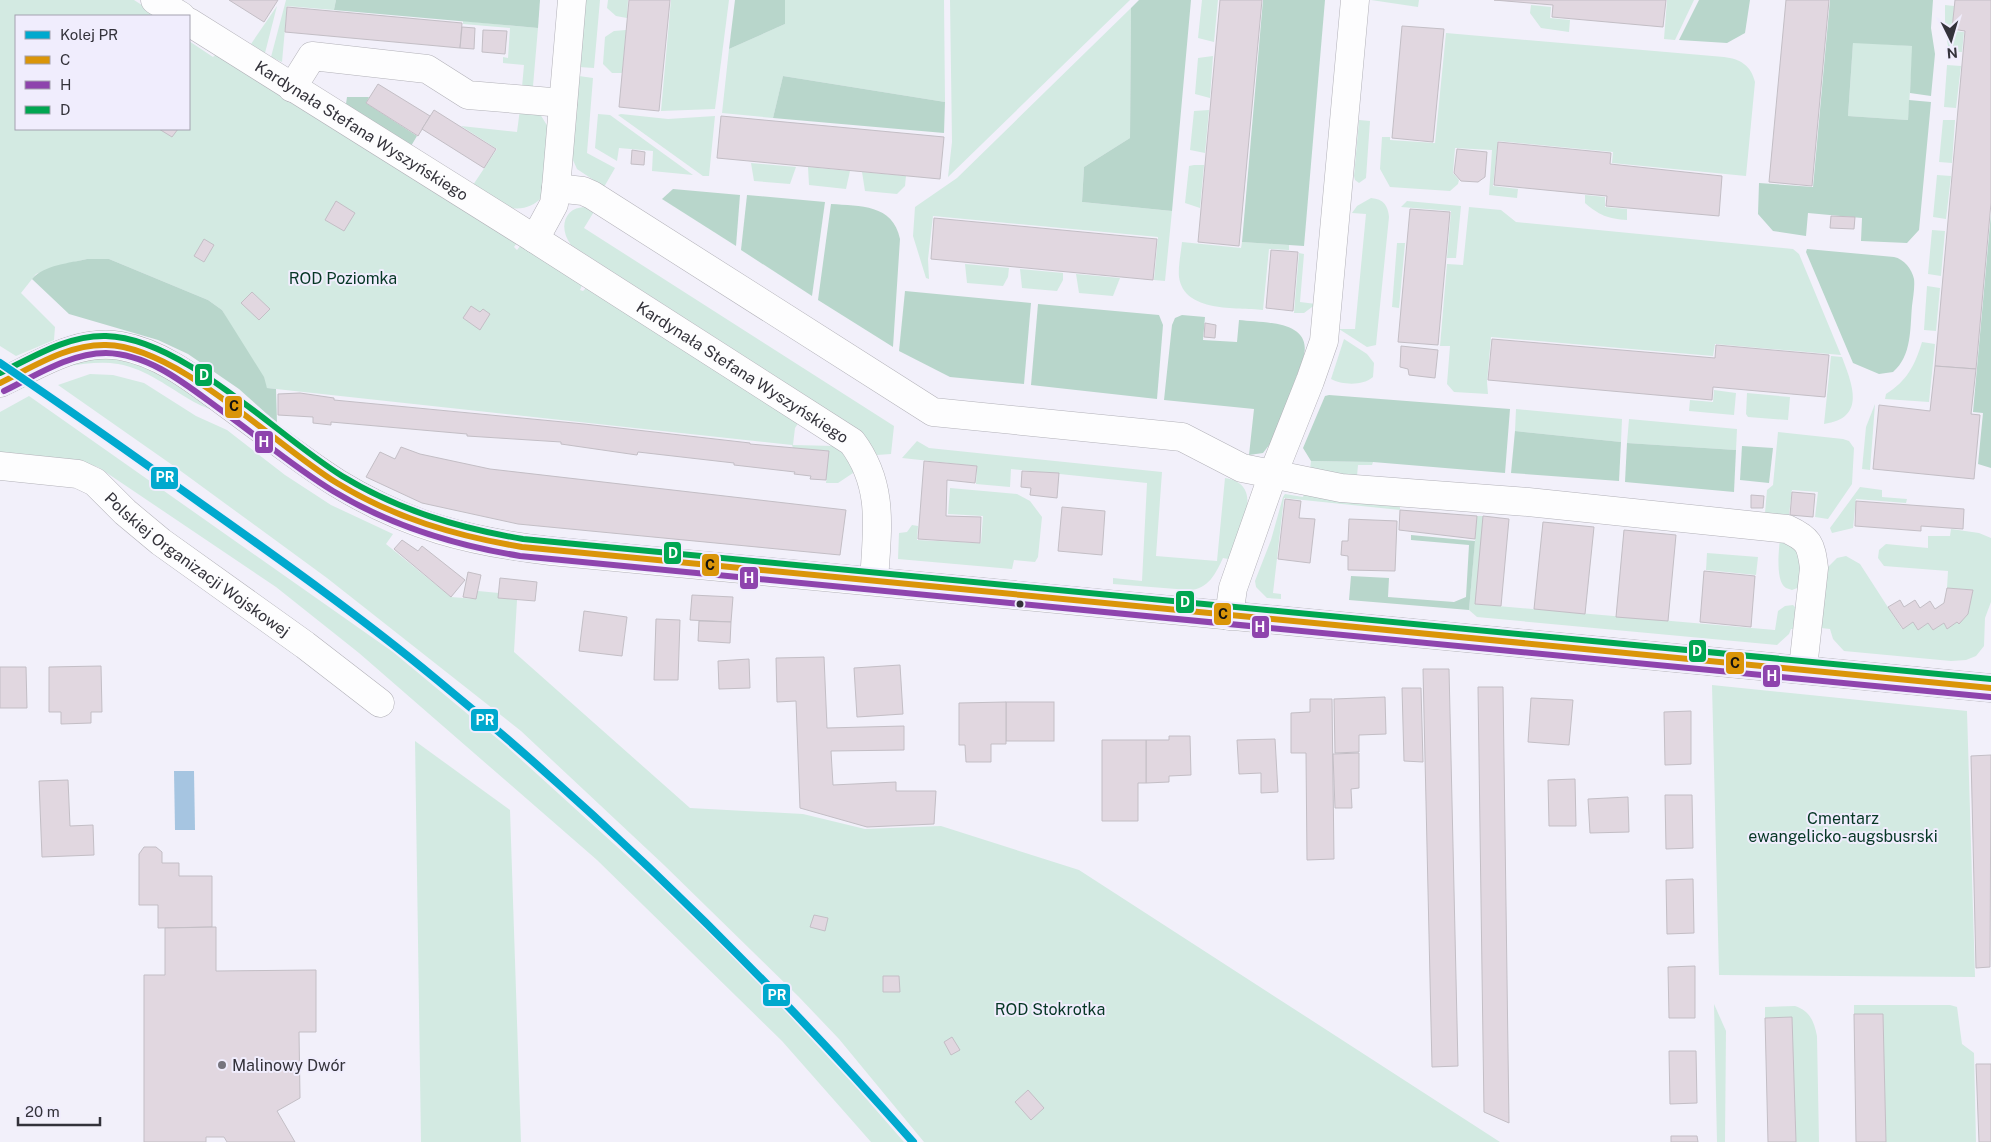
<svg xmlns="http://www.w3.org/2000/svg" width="1991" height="1142" viewBox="0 0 1991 1142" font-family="'Public Sans',sans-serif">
  <rect width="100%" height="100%" fill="#f2f0fa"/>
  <g fill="#d3eae2">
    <path d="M0,0H134L159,16H16V129H189V41L213,57L217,53L517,243L514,247L517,250L521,245L582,285L580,290L583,291L586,288L799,422L795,428L793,445L835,446L847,457L856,471L838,483H826L829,451L793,448L792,445L267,388L222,310L208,300L109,259H87L61,265L36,274L21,293L55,327L54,340L16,356L0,346Z"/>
    <path d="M286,0H336L334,10L287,6L282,62L271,57Z"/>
    <path d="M585,0H600L594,68L579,67Z"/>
    <path d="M608,0H628L627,18L616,16L607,8Z"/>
    <path d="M671,0H729L715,109L661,111Z"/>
    <path d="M785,0H944L945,102L783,76L773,118L722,113L729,49L785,24Z"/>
    <path d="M950,0H1130L948,177L952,142Z"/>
    <path d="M1202,0H1218L1214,42L1198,38Z"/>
    <path d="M1371,0H1419L1418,7Z"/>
    <path d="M1667,0H1694L1675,40L1664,39Z"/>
    <path d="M1531,5L1551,7L1550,18L1570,20L1569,32L1541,28L1530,13Z"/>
    <path d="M1945,5L1954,6L1952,31L1964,32L1962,52H1949L1945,28Z"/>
    <path d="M277,6L265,53L251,44Z"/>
    <path d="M1131,8L1130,138L1084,167L1082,202L1172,211L1165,281L1154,280L1158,237L933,216L928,259L929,279L926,278L913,236L915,207L957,178Z"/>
    <path d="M463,21L538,28L533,86L522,87L524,65L503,63V57L508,58L510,28L463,24Z"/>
    <path d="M626,30L622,73H612L603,64L605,37L614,31Z"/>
    <path d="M1446,33L1724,57C1740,59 1751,65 1755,82L1746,176L1612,163L1613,152L1498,141L1493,186L1518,189L1517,198L1489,195L1492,150L1455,148L1453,173L1459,180L1458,184L1450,191L1390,187L1380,169L1382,137H1390V140L1435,143Z"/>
    <path d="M1853,42L1913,46L1908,120L1848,116Z"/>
    <path d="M1213,56L1210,98L1195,94L1198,58Z"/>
    <path d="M1947,65L1961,66L1956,108L1944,107Z"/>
    <path d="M579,76L593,78L587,153L615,168L604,187L577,169L572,158Z"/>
    <path d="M520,109L540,114L548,127L542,197C534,206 523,210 511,208L473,185L497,149L461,126L517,132Z"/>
    <path d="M1209,110L1205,153L1190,150L1194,111Z"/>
    <path d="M598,114L610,115L693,175L652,171L653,151L619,148L617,161L595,148Z"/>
    <path d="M621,114L668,119L715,116L709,176H703L618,115Z"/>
    <path d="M1359,120L1370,121L1366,178L1359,183L1355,180L1354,176Z"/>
    <path d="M1943,120H1955L1952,163L1939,162Z"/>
    <path d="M751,163L796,167L790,184L754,181Z"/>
    <path d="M1194,165H1204L1200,208L1185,203L1189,166Z"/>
    <path d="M808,167L850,171L846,189L809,185Z"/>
    <path d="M862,172L906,176L905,186L897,194L865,191Z"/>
    <path d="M1937,175L1951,176L1946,219L1933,217Z"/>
    <path d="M1585,195L1605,197V207L1627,209V220C1608,219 1599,215 1585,203Z"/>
    <path d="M1371,198C1384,199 1388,206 1389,217L1376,345L1367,347L1339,329H1355L1366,214L1352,213L1357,206Z"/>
    <path d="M1407,201L1461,206L1456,258H1447L1451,211L1401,207Z"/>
    <path d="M587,207L595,210L584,228L894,426L891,454L877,455L866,439L848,423L571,245C558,228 564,206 587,207Z"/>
    <path d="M1469,207L1501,210L1516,222L1793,249L1799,254L1841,355L1715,344L1713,356L1491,337L1487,382L1488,394L1454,392L1447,384L1450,346H1440L1447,264L1463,265Z"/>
    <path d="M1932,230L1945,231L1941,276L1928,274Z"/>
    <path d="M1182,242L1241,248L1242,242L1289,245V250L1269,249L1263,310C1237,307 1184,313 1179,277C1178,266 1181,253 1182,242Z"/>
    <path d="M1397,243H1405L1399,308L1392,307Z"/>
    <path d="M1299,253L1304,254L1300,302L1316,304L1304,313H1294Z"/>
    <path d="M965,264L1009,268L1008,277L1003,286L967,283Z"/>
    <path d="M1020,269L1063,273V280L1057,291L1022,288Z"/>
    <path d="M1076,274L1120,278L1113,296L1079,293Z"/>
    <path d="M1927,286L1940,288L1936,331L1924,330Z"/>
    <path d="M1344,339L1367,354L1374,363L1373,377C1363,386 1342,385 1331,379Z"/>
    <path d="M1922,342L1935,344L1929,402L1885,399L1886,394C1907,381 1915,365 1922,342Z"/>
    <path d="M1831,356L1842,357C1852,384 1867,418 1824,424Z"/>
    <path d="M97,358C150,359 181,387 223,414C213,410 203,407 194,402C169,388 147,369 118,364C101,361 84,364 67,366Z"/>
    <path d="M90,374L113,375L144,383L196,416L227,430L285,475L331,505L393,534L386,544L451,597L476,599L478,591L499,593V598L517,600L514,652L690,808L803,814L865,829L941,826L1079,870L1500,1142H924L839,1039L798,996L664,865L521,731L327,578L178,469L58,385Z"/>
    <path d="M1714,390L1736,393L1734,415L1689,411L1690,400L1713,402Z"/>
    <path d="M1747,393L1790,397L1788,420L1748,417L1746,414Z"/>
    <path d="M29,396L393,652L505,745L657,883L744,967L856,1087L904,1142H871L782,1041L597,860L359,653L276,587L98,467C61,457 38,456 0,454V412Z"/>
    <path d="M1875,404L1870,470L1862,469L1866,427Z"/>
    <path d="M1516,409L1622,419L1621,442L1515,431Z"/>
    <path d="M1629,419L1737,429L1736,450L1627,443Z"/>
    <path d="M1778,432L1843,439L1849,441L1854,448L1852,484L1828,519L1815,517L1818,492L1792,490L1789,515L1765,513L1767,490L1773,485Z"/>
    <path d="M917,441L929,448L1162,472L1156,556L1217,561L1225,478C1268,484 1238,536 1228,559L1223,558C1216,573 1208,590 1189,590L1113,584V578L1142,581L1147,483L1011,469L1010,487L976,484L977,466L902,458Z"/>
    <path d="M1311,461L1373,462L1372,465H1358L1357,476L1343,477L1310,469Z"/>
    <path d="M1860,487L1882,490V497L1907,499L1906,503L1856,499L1853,528L1832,533L1830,528Z"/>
    <path d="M950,488L1017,494L1030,501L1042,517L1038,557L1035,562L1014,560L1012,569L898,559L899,533L907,532L912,525L918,526L917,540L981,543L983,516L948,514Z"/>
    <path d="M1305,491L1400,504V510L1284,498L1273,593L1281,594V599L1267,598L1256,587L1255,581L1271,540L1283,497L1285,494L1303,497Z"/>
    <path d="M1477,516H1483L1475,604L1775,630L1778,611L1785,606L1793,605L1796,608V629H1791L1789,634L1777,645L1477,617L1469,610Z"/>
    <path d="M1951,529L1979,533L1991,538V602L1985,618L1984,646L1976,656L1966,660L1951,661L1844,651L1833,639L1830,629L1821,628L1827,568L1837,558L1846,556L1860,564L1902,629L1913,622L1918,630L1928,623L1933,630L1944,623L1947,629L1957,622L1959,624L1968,614L1973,590L1947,588L1948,571L1884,566L1878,558L1879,550L1886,544L1928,548V536H1950Z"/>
    <path d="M1780,538L1787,541L1801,555L1800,587L1792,590L1786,588C1775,581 1779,550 1780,538Z"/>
    <path d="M1707,553L1758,557L1756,575L1706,570Z"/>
    <path d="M1712,685L1967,711L1975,977L1719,975Z"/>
    <path d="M415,741L510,810L521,1142H421Z"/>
    <path d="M1714,1004L1726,1031L1725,1142H1717Z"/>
    <path d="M1854,1005H1950L1957,1007L1962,1044L1974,1053L1976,1142H1886L1883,1014H1854Z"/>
    <path d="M1795,1006C1810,1011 1814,1021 1817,1036L1819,1142H1796L1792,1017L1765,1018V1007Z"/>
  </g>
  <g fill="#b8d6cb">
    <path d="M336,0H540L538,28L334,10Z"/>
    <path d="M735,0H785V24L729,49Z"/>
    <path d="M1139,0H1191L1172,211L1082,202L1084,167L1130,138L1131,8Z"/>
    <path d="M1263,0H1325L1304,246L1242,242Z"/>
    <path d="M1699,0H1750L1745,33L1727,43L1679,40Z"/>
    <path d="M1830,0H1933L1931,28L1935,54L1931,96L1910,93L1912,46L1853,43L1848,116L1908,120L1909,100L1931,102L1919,230L1907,243L1861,241L1862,218L1808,213L1806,236L1773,231L1758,214L1759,183L1813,187Z"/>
    <path d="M783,76L945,102L944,133L773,118Z"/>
    <path d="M347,97H369L366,103L417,136L411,146L346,104Z"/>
    <path d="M673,189L740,195L736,246L662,199Z"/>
    <path d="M747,195L825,202L812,296L741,250Z"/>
    <path d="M831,204C860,206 893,204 900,239L893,347L818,300Z"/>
    <path d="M1991,213V468L1978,464L1983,413L1973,412Z"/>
    <path d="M1807,249L1894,257C1904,259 1912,269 1914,279C1915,287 1913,298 1912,306C1910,328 1912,356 1893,372L1879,374L1853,363L1806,252Z"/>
    <path d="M87,259H109L208,300L222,310L264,377L267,388L276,389L277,423L239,389L188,354L158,340L69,314L32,279C44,265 70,263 87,259Z"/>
    <path d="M905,291L1031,303L1024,384L950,377L899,351Z"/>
    <path d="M1038,304L1159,315L1163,325L1157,399L1031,385Z"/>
    <path d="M1182,315L1205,317L1203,340L1237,342L1239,320C1264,323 1315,320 1303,359L1273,440L1263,453L1249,455L1254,409L1164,400L1172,325L1175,318Z"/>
    <path d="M1329,395L1510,409L1505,473L1373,462L1311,461L1303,448L1325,396Z"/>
    <path d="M1515,431L1621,442L1619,481L1511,473Z"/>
    <path d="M1627,443L1736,450L1734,492L1625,482Z"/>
    <path d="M1742,446L1773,448L1769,483L1740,480Z"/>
    <path d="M1411,535L1475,541L1469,610L1349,600L1351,576L1389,578L1388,597L1454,602L1466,597L1469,545L1411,540Z"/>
  </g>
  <path fill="#a6c5e1" d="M174,771H194L195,830H175Z"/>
  <g fill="#e1d7e0" stroke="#c3bec5">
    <path d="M229,0H278L264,22Z"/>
    <path d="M629,0H670L659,111L619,107Z"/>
    <path d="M1220,0H1262L1239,246L1198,242Z"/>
    <path d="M1494,0H1666L1663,27L1552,17L1553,5Z"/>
    <path d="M1786,0H1829L1812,186L1769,182Z"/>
    <path d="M1955,0H1991V203L1976,369L1935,366L1965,31L1952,29Z"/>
    <path d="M287,7L462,23L460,48L285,32Z"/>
    <path d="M1402,26L1444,29L1433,142L1392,138Z"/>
    <path d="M462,27L475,28L474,49L460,48Z"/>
    <path d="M483,30L507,31L505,54L482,52Z"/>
    <path d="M378,84L430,116L418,136L366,103Z"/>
    <path d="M434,110L496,149L484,168L422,129Z"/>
    <path d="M721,116L944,137L940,179L717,158Z"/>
    <path d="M159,129H178L172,137Z"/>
    <path d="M1498,142L1611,153L1610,164L1722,176L1719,216L1606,206L1607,196L1494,185Z"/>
    <path d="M1457,149L1487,152L1485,177L1478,182L1461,181L1454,173Z"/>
    <path d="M632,150L645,152L644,165L631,164Z"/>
    <path d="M336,201L355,213L344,231L325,220Z"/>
    <path d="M1410,209L1450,212L1438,345L1398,342Z"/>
    <path d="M1831,216L1855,217L1854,229L1830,228Z"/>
    <path d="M934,218L1157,239L1153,280L931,259Z"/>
    <path d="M204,239L214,245L204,262L194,256Z"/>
    <path d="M1271,250L1298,252L1293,311L1266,308Z"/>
    <path d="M252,292L270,309L259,320L241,303Z"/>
    <path d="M471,306L480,312L483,309L490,314L480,330L463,318Z"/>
    <path d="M1205,323L1216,325L1215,338L1204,337Z"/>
    <path d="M1492,339L1715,358L1716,345L1829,355L1825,397L1713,387L1712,400L1488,380Z"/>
    <path d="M1401,346L1438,350L1435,378L1409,375L1408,369L1400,367Z"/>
    <path d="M1935,366L1976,369L1971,414L1980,415L1974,479L1873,469L1879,405L1930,411Z"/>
    <path d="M300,393L334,398V400L584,424L750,443V444L829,451L826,480L810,479L811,476L794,474L795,472L734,465V463L638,452L637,455L561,444V442L467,436V434L331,422V425L313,423V417L278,415V394Z"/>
    <path d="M401,447L420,454L490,469L846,510L840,555L518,524L422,503L366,477L380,452L395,459Z"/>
    <path d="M924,461L977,466L975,483L947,480L946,516L981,517L980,543L918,539Z"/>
    <path d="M1022,471L1059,473L1057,498L1030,495L1031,488L1021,487Z"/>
    <path d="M1792,492L1815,494L1813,517L1790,515Z"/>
    <path d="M1751,495L1764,496L1763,508H1751Z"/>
    <path d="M1285,499L1301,501L1299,518L1315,519L1310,563L1278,559Z"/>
    <path d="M1856,501L1964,509L1963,529L1921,526V531L1855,526Z"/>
    <path d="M1062,507L1105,511L1102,555L1058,551Z"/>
    <path d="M1400,510L1477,516L1475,539L1399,530Z"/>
    <path d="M1483,516L1509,519L1501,606L1475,604Z"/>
    <path d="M1349,519L1397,521L1395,571L1348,570V556L1341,555L1342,541H1348Z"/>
    <path d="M1543,522L1594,527L1585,614L1534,609Z"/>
    <path d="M1624,530L1676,535L1668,621L1616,617Z"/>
    <path d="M402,540L418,551L422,546L465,580L451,597L394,549Z"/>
    <path d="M1704,571L1755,576L1751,627L1700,622Z"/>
    <path d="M468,572L481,575L476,599L463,597Z"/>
    <path d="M500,578L537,582L535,601L498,598Z"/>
    <path d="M1947,588L1973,590L1968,614L1959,624L1957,622L1947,629L1944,623L1933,630L1928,623L1918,630L1913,622L1903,629L1888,607L1900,600L1904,607L1915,600L1920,608L1930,601L1935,609L1944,603Z"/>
    <path d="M692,595L733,597L731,622L690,620Z"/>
    <path d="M584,611L627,617L622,656L579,651Z"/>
    <path d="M656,619L680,620L678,680H654Z"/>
    <path d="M699,621L731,622L730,643L698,641Z"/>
    <path d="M824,657L827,728L904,726V750L831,751L833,785L896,782V791H936L934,824L867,827L800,808L796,701L777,702L776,658Z"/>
    <path d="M749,659L750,688L719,689L718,661Z"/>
    <path d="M900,665L903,714L857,717L854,668Z"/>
    <path d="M101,666L102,712H91V723L61,724V712H49V667Z"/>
    <path d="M0,667H26L27,708H0Z"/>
    <path d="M1423,669H1449L1458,1066L1432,1067Z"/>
    <path d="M1478,687H1503L1509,1123L1484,1112Z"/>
    <path d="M1402,688H1421L1423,762L1404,761Z"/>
    <path d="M1385,697L1386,734L1359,735V752L1335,753L1334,699Z"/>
    <path d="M1531,698L1573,700L1569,745L1528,742Z"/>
    <path d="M1310,699H1332L1334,859L1307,860L1306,753H1291V713L1310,712Z"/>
    <rect x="1006" y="702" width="48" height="39"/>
    <path d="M1006,702V744H991V762H966L965,745H959V703Z"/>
    <path d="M1691,711V764L1665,765L1664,712Z"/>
    <path d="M1169,736H1190L1191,775L1169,776V782L1146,783V740H1169Z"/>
    <path d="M1275,739L1278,792L1261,793V773L1239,774L1237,740Z"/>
    <path d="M1102,740H1146V783H1138V821H1102Z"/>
    <path d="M1359,753V788L1351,789L1352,808H1335L1333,754Z"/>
    <path d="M1991,755L1990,967L1976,968L1971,756Z"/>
    <path d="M1575,779L1576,826H1549L1548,780Z"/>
    <path d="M68,780L70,826L93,825L94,855L42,857L39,781Z"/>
    <path d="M1665,795H1692L1693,848L1666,849Z"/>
    <path d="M1628,797L1629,832L1590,833L1588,799Z"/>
    <path d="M144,847H156L162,852V863H179V876H212V927L158,928V905H139V854Z"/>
    <path d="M1693,879L1694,933L1667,934L1666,880Z"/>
    <path d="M814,915L828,918L825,931L810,927Z"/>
    <path d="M216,927V971L316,970V1032H299L300,1098L277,1111L295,1142H227L224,1137H206V1142H144V975H165V928Z"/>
    <path d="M1695,966V1018H1669L1668,967Z"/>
    <path d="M883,976H899L900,992H883Z"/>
    <path d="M1854,1014H1883L1886,1142H1856Z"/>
    <path d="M1792,1017L1796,1142H1768L1765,1018Z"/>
    <path d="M952,1037L960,1050L951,1055L944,1042Z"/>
    <path d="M1669,1051H1696L1697,1103L1670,1104Z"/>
    <path d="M1976,1064H1991V1142H1979Z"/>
    <path d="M1028,1090L1044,1108L1031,1120L1015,1102Z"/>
    <path d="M1671,1136H1697L1698,1142H1671Z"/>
  </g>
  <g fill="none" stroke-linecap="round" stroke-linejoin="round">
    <defs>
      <g id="minor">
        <path d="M155,0L181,16"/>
        <path id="s1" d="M189,22L535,239L852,442C885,486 877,530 874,581"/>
        <path d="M292,88L312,56L427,69L468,95L563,103"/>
        <path d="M556,188L583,191L592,195L933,412L1182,437L1242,468L1341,488L1528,502L1787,529C1809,539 1811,544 1814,568L1803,668"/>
        <path d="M535,239L554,204L556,188L572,0"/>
        <path d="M0,383C37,366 78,338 121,346C161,353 195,380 226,403C263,430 299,459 337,483C407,526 471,542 551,551L1991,688"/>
        <path id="s2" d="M0,466L78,474L95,482L125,512L161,542L305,645L380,703"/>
        <path d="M1229,616L1233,588L1273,474L1310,381L1324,341L1355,0"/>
      </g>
    </defs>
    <use href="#minor" stroke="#b2b1b8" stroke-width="29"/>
    <use href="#minor" stroke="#fdfdfe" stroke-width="28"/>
    <defs>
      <path id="bus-1" d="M0,383C33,367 68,344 106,345C177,346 275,445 337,483C394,518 456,536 522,547L1991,688"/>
      <path id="bus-2" d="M4,391C35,376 70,353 106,353C152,354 190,388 225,413C261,439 295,468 333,491C391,526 453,545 520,556L1990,697"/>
      <path id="bus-3" d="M0,373C33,357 68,335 106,336C183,338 276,435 342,476C398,510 458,528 523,539L1991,679"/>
    </defs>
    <use href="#bus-1" stroke="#f0edfd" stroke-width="10"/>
    <use href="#bus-2" stroke="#f0edfd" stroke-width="10"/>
    <use href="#bus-3" stroke="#f0edfd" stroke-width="10"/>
    <use href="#bus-1" stroke="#da9509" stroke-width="6"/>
    <use href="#bus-2" stroke="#8e44ad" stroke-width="6"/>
    <use href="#bus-3" stroke="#00a651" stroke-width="6"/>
    <defs>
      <path id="rail-1" d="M0,363C68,409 136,457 203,505C282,561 361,617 436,679C608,820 766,976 913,1142"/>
    </defs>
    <use href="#rail-1" stroke="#f0edfd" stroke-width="11"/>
    <use href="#rail-1" stroke="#00a9ce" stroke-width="8"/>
  </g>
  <circle fill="#33323a" stroke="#f0edfd" stroke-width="2" cx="1020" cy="604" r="4.5"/>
  <circle fill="#76747d" stroke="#f0edfd" stroke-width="2" cx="222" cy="1065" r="5"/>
  <g text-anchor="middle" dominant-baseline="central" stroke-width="4" stroke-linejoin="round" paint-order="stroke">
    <g font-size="16" fill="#33323a" stroke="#f0edfd">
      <text stroke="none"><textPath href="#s1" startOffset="204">Kardynała Stefana Wyszyńskiego</textPath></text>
      <text stroke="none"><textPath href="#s1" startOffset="655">Kardynała Stefana Wyszyńskiego</textPath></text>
      <text stroke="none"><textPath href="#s2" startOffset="229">Polskiej Organizacji Wojskowej</textPath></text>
    </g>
    <g font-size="16" fill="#063725" stroke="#f0edfd">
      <text x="343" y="278">ROD Poziomka</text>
      <text x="1843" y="818">Cmentarz<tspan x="1843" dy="18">ewangelicko-augsbusrski</tspan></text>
      <text x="1050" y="1009">ROD Stokrotka</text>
    </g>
    <g font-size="16" fill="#33323a" stroke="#f0edfd" text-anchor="start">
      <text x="232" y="1065">Malinowy Dwór</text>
    </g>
  </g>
  <g stroke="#f0edfd" stroke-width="2">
    <rect x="194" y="363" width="19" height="24" rx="5" fill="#00a651"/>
    <rect x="224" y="395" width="19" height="24" rx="5" fill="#da9509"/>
    <rect x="254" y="430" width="20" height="24" rx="5" fill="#8e44ad"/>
    <rect x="150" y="466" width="29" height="24" rx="5" fill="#00a9ce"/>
    <rect x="663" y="541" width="19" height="24" rx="5" fill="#00a651"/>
    <rect x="701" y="553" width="19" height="24" rx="5" fill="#da9509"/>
    <rect x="739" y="566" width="20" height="24" rx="5" fill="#8e44ad"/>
    <rect x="1175" y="590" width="20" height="24" rx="5" fill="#00a651"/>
    <rect x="1213" y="602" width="19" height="24" rx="5" fill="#da9509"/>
    <rect x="1251" y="615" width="19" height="24" rx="5" fill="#8e44ad"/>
    <rect x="1688" y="639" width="19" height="24" rx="5" fill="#00a651"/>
    <rect x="1725" y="651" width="20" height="24" rx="5" fill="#da9509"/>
    <rect x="1762" y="664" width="19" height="24" rx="5" fill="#8e44ad"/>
    <rect x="470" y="708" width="29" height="24" rx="5" fill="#00a9ce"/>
    <rect x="762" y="983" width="29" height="24" rx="5" fill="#00a9ce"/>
  </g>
  <g font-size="14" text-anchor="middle" font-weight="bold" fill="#fff">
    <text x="204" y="380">D</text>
    <text x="264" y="447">H</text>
    <text x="165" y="482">PR</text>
    <text x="673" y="558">D</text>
    <text x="749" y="583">H</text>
    <text x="1185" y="607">D</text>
    <text x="1260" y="632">H</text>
    <text x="1697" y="656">D</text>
    <text x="1772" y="681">H</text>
    <text x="485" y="725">PR</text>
    <text x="777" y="1000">PR</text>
  </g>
  <g font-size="14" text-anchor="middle" font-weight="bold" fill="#111">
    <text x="234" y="411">C</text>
    <text x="710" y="570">C</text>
    <text x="1223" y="619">C</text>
    <text x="1735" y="668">C</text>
  </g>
  <rect x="15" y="15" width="175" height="115" fill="#f0edfd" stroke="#a4a2af"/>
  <rect x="25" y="31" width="25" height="8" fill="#00a9ce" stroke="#a4a2af"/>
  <text x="60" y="40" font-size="15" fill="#33323a">Kolej PR</text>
  <rect x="25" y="56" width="25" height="8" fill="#da9509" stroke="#a4a2af"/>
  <text x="60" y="65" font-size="15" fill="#33323a">C</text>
  <rect x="25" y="81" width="25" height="8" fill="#8e44ad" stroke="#a4a2af"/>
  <text x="60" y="90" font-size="15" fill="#33323a">H</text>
  <rect x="25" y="106" width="25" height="8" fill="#00a651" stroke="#a4a2af"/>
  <text x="60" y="115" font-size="15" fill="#33323a">D</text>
  <g transform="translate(1951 40) rotate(175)" stroke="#f0edfd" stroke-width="4" paint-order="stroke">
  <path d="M0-4L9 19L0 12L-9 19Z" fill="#33323a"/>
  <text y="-8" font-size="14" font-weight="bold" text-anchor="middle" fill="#33323a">N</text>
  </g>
  <path d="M18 1117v8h82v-8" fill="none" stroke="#33323a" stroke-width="2.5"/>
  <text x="25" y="1117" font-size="15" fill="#33323a" stroke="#f0edfd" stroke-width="4" paint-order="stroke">20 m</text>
</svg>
